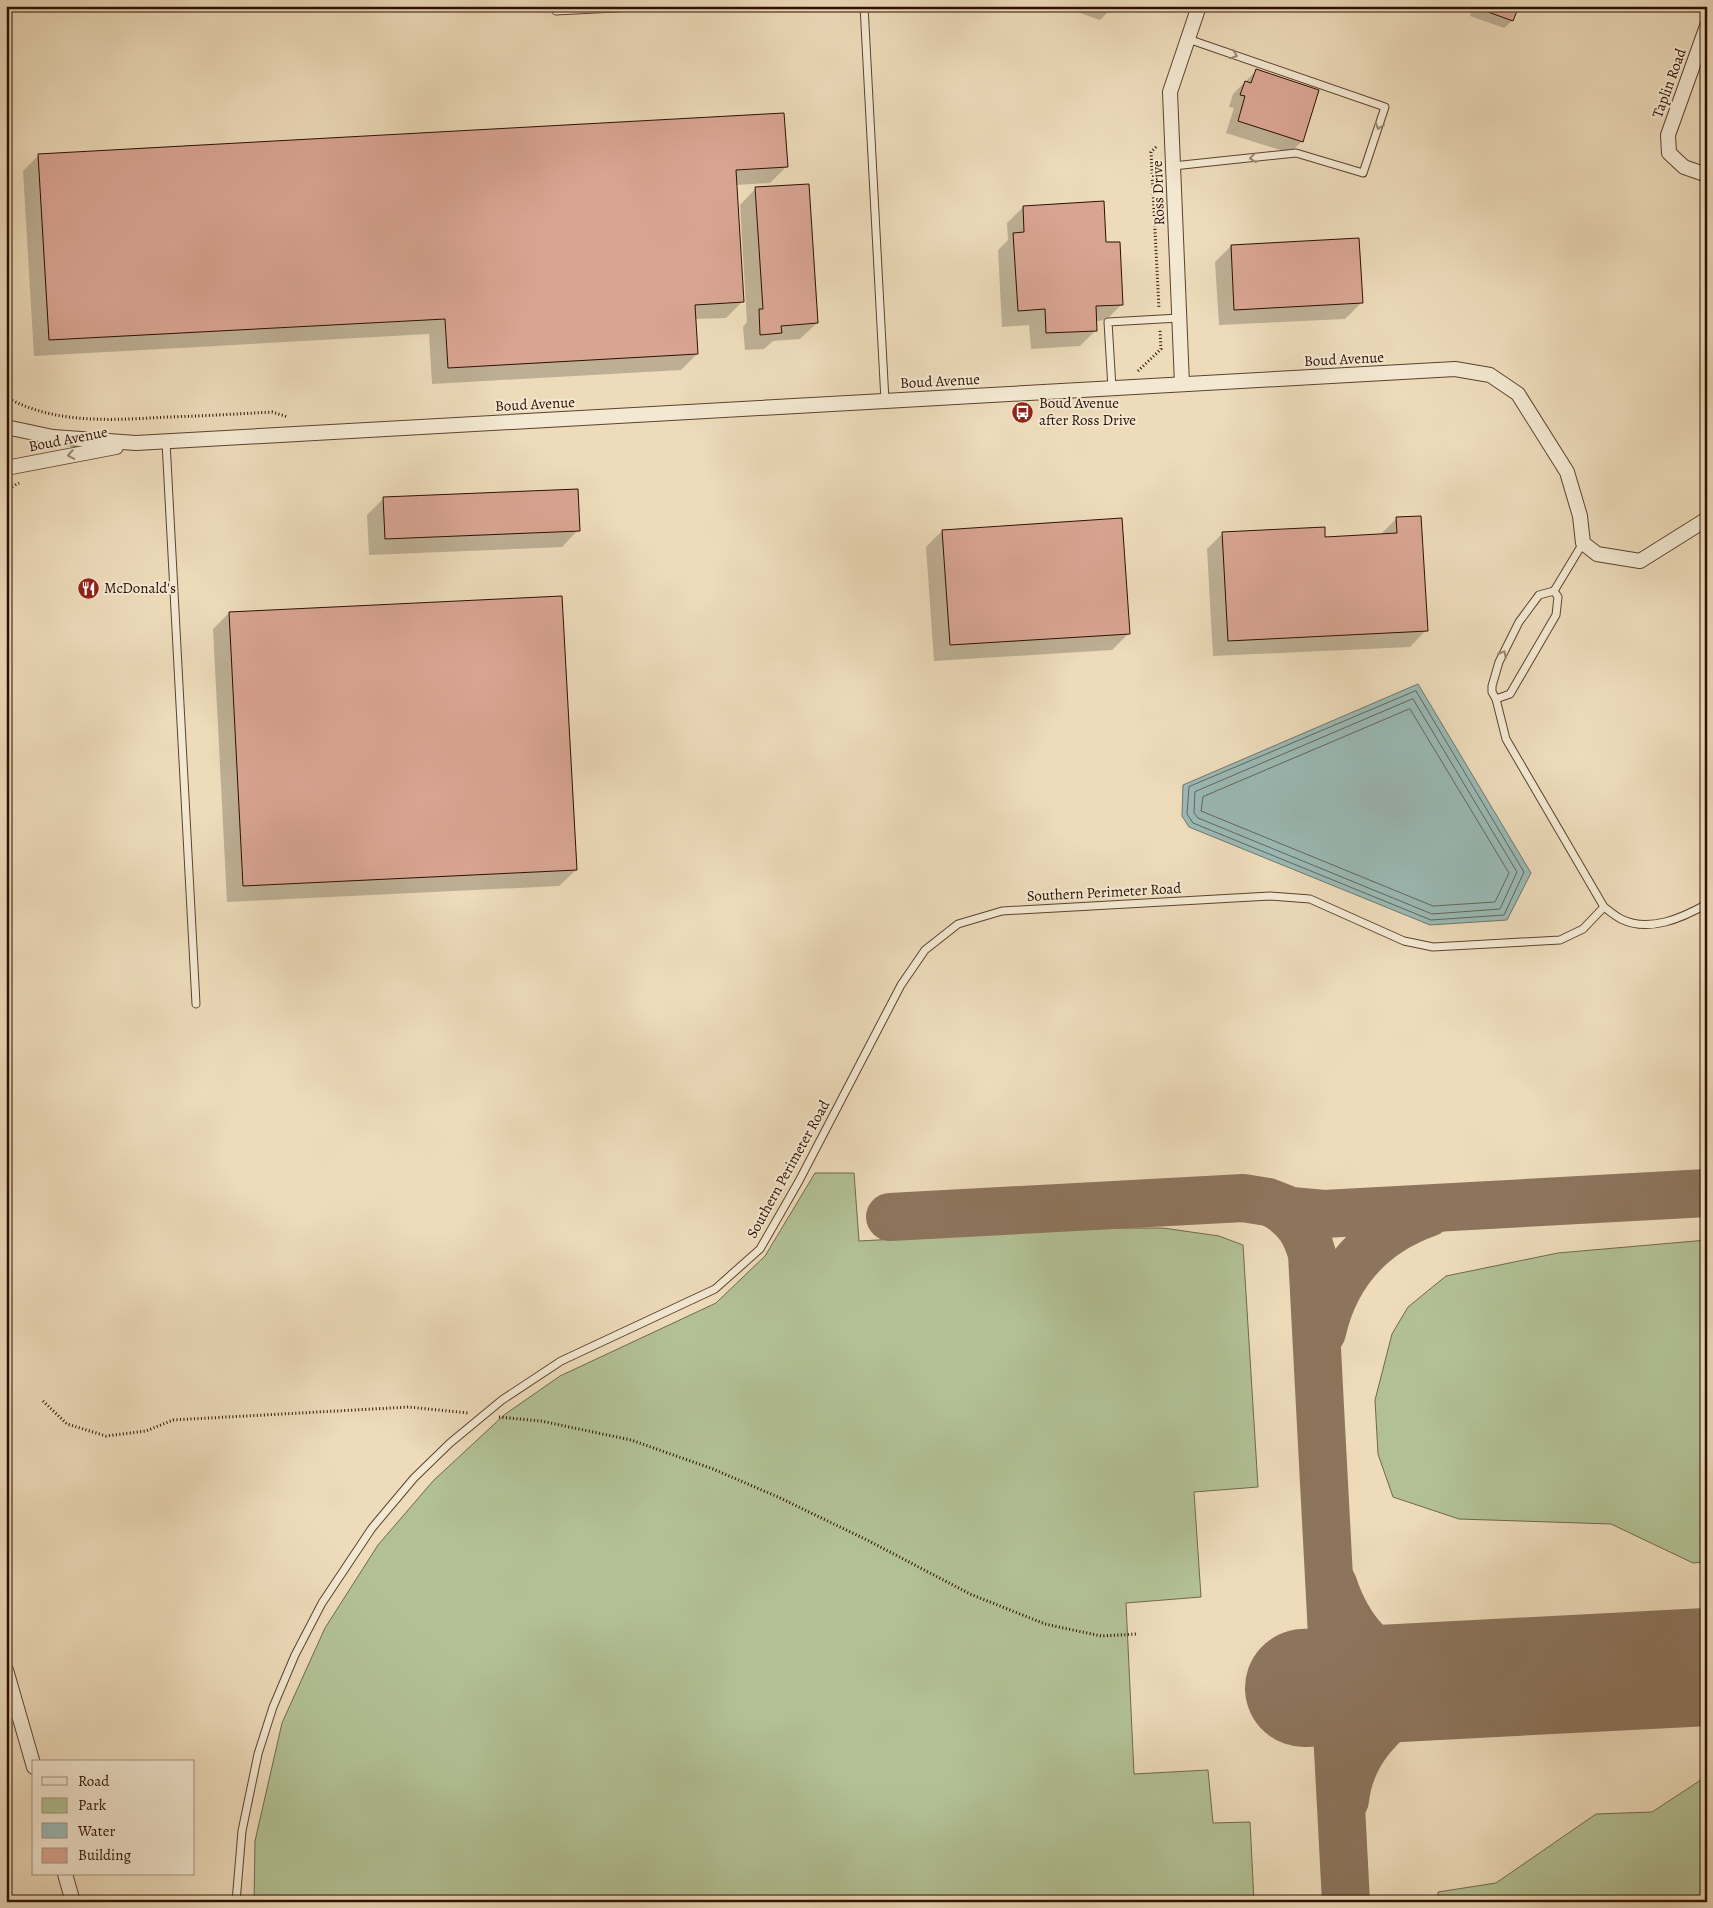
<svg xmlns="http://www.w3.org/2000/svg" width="1713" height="1908" viewBox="0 0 1713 1908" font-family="Alegreya,serif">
  <rect width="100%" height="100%" fill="#eddbba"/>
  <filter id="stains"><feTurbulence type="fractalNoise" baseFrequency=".004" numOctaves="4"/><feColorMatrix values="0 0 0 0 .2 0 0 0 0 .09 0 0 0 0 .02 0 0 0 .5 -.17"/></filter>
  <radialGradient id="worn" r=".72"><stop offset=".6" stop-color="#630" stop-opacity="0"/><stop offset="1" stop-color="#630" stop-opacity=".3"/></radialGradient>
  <g fill="#b2c195" stroke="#70684a">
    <path d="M815,1173H854L859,1241L1101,1228H1163L1219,1236L1243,1245L1258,1487L1194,1492L1201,1597L1126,1603L1134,1774L1208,1770L1213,1823L1250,1822L1254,1902H254L255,1841L282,1723L325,1628L378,1545L433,1481L504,1415L560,1376L716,1303L765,1256Z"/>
    <path d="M1707,1240V1562L1693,1563L1611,1524L1459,1519L1393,1497L1378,1454L1375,1400L1392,1334L1408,1307L1446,1276L1558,1253Z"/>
    <path d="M1707,1776V1902H1438V1892L1496,1883L1596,1814L1652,1812Z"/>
  </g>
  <path fill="#9abab6" stroke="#6e766d" d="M1418,684L1531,873L1507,920L1430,925L1189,827L1182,816L1183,785Z"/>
  <g fill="#0003">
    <path d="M1060,6H1114L1100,20Z"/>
    <path d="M1473,6H1517L1512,21L1504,28L1470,16Z"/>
    <path d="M1256,71L1302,141L1290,153L1226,133L1234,108L1229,107L1233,94Z"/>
    <path d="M39,155L786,167L770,183L736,185L742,302L726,318L695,319L697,354L681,370L432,384L429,334L34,356L23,171Z"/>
    <path d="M756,188L817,323L800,339L773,341L764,349L745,350L743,327L747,322L740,205Z"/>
    <path d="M1023,207L1105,244L1122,304L1106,320L1096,321V330L1080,346L1031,349L1029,325L1002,327L998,250L1008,240L1007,223Z"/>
    <path d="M1231,246L1361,303L1345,319L1219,325L1215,262Z"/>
    <path d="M384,498L578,530L562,547L369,555L367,515Z"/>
    <path d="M1420,517L1426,630L1410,647L1213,656L1207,549L1223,533L1324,538L1379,536L1396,519Z"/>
    <path d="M942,531L1128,634L1112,650L934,661L926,547Z"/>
    <path d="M229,613L576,870L559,886L227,902L213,629Z"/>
  </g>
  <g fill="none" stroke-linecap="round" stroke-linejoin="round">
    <g stroke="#64645b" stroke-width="1">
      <path d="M1416,691L1524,872L1504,915L1431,920L1193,823L1187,814L1189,787Z"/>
      <path d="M1413,699L1517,872L1500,909L1432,914L1198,818L1194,813L1195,792Z"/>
      <path d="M1410,709L1509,873L1495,902L1433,906L1201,811L1203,797Z"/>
    </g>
    <g stroke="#8d755d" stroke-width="48">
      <path d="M1279,1207C1298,1219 1306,1233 1312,1254L1346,1902"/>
      <path d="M890,1217L1243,1198L1268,1202L1291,1211L1324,1214L1707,1193"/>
      <path d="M1322,1332C1335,1274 1372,1233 1428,1213"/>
      <path d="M1333,1584C1348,1630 1375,1661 1423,1676C1437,1680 1454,1678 1469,1679"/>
      <path d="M1345,1800C1350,1753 1382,1718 1423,1697C1438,1690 1454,1685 1470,1679"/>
    </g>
    <path stroke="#8d755d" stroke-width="118" d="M1304,1688L1707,1667"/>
  </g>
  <g fill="#d9a593" stroke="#2d0f00">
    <path d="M1477,6H1519L1513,21L1477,8Z"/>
    <path d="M1256,69L1319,90L1303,142L1238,121L1245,96L1240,95L1245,81L1251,83Z"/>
    <path d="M784,113L788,167L736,170L744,302L695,305L698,354L448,368L445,319L49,340L38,154Z"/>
    <path d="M809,184L818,323L781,326L782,333L760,335L759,309H763L755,187Z"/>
    <path d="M1104,201L1106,242H1120L1123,305L1096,306L1097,331L1046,333L1045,309L1018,311L1013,233L1024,232L1023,206Z"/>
    <path d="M1359,238L1363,303L1234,310L1231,245Z"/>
    <path d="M578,489L580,531L385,539L383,497Z"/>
    <path d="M1421,516L1428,631L1228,641L1222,532L1325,527V537L1397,533L1396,517Z"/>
    <path d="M1122,518L1130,634L950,645L942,530Z"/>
    <path d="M562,596L577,870L243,886L229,612Z"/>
  </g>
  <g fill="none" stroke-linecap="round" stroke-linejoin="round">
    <defs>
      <g id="service">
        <path d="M864,6L885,401"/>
        <path d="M556,11L653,6"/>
        <path d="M1173,166L1296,153L1363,173L1385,107L1188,39"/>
        <path d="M1112,388L1108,322L1179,318"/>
        <path d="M166,442L196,1004"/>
        <path d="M1554,591L1539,595L1519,622L1499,662L1492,686V692L1496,699L1506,739L1604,907C1609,911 1615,916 1621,919C1649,933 1682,918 1707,904"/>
        <path d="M1554,591L1583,543"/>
        <path d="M1496,699L1510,694L1556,615L1558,597L1554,591"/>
        <path d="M236,1902L242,1831L258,1754L273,1707L295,1655L322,1603L372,1528L414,1478L450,1443L502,1400L561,1361L715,1289L760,1249L799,1181L901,985L925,950L958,924L1002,911L1270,896L1310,899L1404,941L1433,947L1560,940L1583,929L1604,907"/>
      </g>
      <g id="minor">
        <path d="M1707,26L1668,135L1669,153L1684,167L1707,175"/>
        <path d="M1182,384L1170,92L1199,6"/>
        <path d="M6,427L53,437L136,443L1455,369L1490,375L1518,394L1567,472L1580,516L1583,543L1597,554L1640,561L1707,519"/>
        <path d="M6,468L116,447"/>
        <path d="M6,1670L34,1767"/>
        <path d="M65,1874L73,1902"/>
      </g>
    </defs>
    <use href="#service" stroke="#5d422e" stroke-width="9"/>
    <use href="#minor" stroke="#5d422e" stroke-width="16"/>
    <g stroke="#2d0f00" stroke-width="3" stroke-dasharray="1 2.5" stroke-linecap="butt">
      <path d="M1156,147L1151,152L1159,309"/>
      <path d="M1138,371L1161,349L1160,330"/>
      <path d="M6,397C55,425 115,420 168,417C203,416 237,414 272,412L288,417"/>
      <path d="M6,490L19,483"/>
      <path d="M43,1401L67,1424L106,1436L146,1431L173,1420L409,1407L468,1413"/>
      <path d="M499,1417L541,1421L631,1440L713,1469L778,1497L867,1540L970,1594L1045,1624L1101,1636L1137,1634"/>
    </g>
    <use href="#service" stroke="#f3e8d2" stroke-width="7"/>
    <use href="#minor" stroke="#f3e8d2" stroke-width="14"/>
  </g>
  <defs><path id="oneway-chevron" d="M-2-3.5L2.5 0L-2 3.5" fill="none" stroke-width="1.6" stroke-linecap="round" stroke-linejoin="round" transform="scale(1.25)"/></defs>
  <g stroke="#9a8674">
    <use href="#oneway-chevron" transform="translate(1234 55) rotate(19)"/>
    <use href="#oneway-chevron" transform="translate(1379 126) rotate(109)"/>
    <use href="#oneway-chevron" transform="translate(1253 158) rotate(174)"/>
    <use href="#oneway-chevron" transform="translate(71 455) rotate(170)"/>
    <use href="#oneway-chevron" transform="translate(1503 654) rotate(-63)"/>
  </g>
  <defs>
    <symbol id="bus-disc" viewBox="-11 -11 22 22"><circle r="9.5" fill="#8f2418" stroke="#f3e8d2"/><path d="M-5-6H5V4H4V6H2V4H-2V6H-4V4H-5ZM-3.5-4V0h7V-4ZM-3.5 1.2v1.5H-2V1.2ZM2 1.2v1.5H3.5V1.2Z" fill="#fff"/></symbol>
    <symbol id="restaurant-disc" viewBox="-11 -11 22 22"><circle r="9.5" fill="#8f2418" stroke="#f3e8d2"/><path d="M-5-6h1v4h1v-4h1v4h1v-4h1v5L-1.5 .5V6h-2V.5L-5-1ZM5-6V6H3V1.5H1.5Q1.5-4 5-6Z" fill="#fff"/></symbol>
  </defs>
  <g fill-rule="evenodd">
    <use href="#bus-disc" x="1010" y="400" width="25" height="25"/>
    <use href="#restaurant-disc" x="76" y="576" width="25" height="25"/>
  </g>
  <g text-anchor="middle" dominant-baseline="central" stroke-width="4" stroke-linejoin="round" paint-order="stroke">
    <g font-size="15" fill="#2d0f00" stroke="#f3e8d2">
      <text transform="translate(1669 83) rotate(-70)">Taplin Road</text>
      <text transform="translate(1158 193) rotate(-92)">Ross Drive</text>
      <text transform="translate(1344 359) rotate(-3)">Boud Avenue</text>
      <text transform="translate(940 381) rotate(-3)">Boud Avenue</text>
      <text transform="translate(535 404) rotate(-3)">Boud Avenue</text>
      <text transform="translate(68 439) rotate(-11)">Boud Avenue</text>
      <text transform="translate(1104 892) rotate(-3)">Southern Perimeter Road</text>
      <text transform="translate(788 1169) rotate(-61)">Southern Perimeter Road</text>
    </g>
    <g font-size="15" fill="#2d0f00" stroke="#f3e8d2" text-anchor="start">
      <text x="1039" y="403">Boud Avenue<tspan x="1039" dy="17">after Ross Drive</tspan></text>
      <text x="104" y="588">McDonald's</text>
    </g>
  </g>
  <rect width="1713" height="1908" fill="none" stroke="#eddbba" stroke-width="25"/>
  <rect x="8" y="8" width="1698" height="1893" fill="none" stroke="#2d0f00" stroke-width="2.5"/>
  <rect x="12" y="12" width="1688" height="1883" fill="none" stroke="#2d0f00"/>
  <rect x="32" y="1760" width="162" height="115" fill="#f3e8d2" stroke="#a4917e"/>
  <rect x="42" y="1777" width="25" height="8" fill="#f3e8d2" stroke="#a4917e"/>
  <text x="78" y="1786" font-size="15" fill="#2d0f00">Road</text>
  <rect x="42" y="1798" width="25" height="15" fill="#b2c195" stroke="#a4917e"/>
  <text x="78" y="1810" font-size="15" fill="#2d0f00">Park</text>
  <rect x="42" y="1823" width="25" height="15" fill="#9abab6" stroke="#a4917e"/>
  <text x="78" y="1836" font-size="15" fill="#2d0f00">Water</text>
  <rect x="42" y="1848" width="25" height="15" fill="#d9a593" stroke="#a4917e"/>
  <text x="78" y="1860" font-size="15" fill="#2d0f00">Building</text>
  <rect width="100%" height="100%" filter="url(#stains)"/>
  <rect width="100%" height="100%" fill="url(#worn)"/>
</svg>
